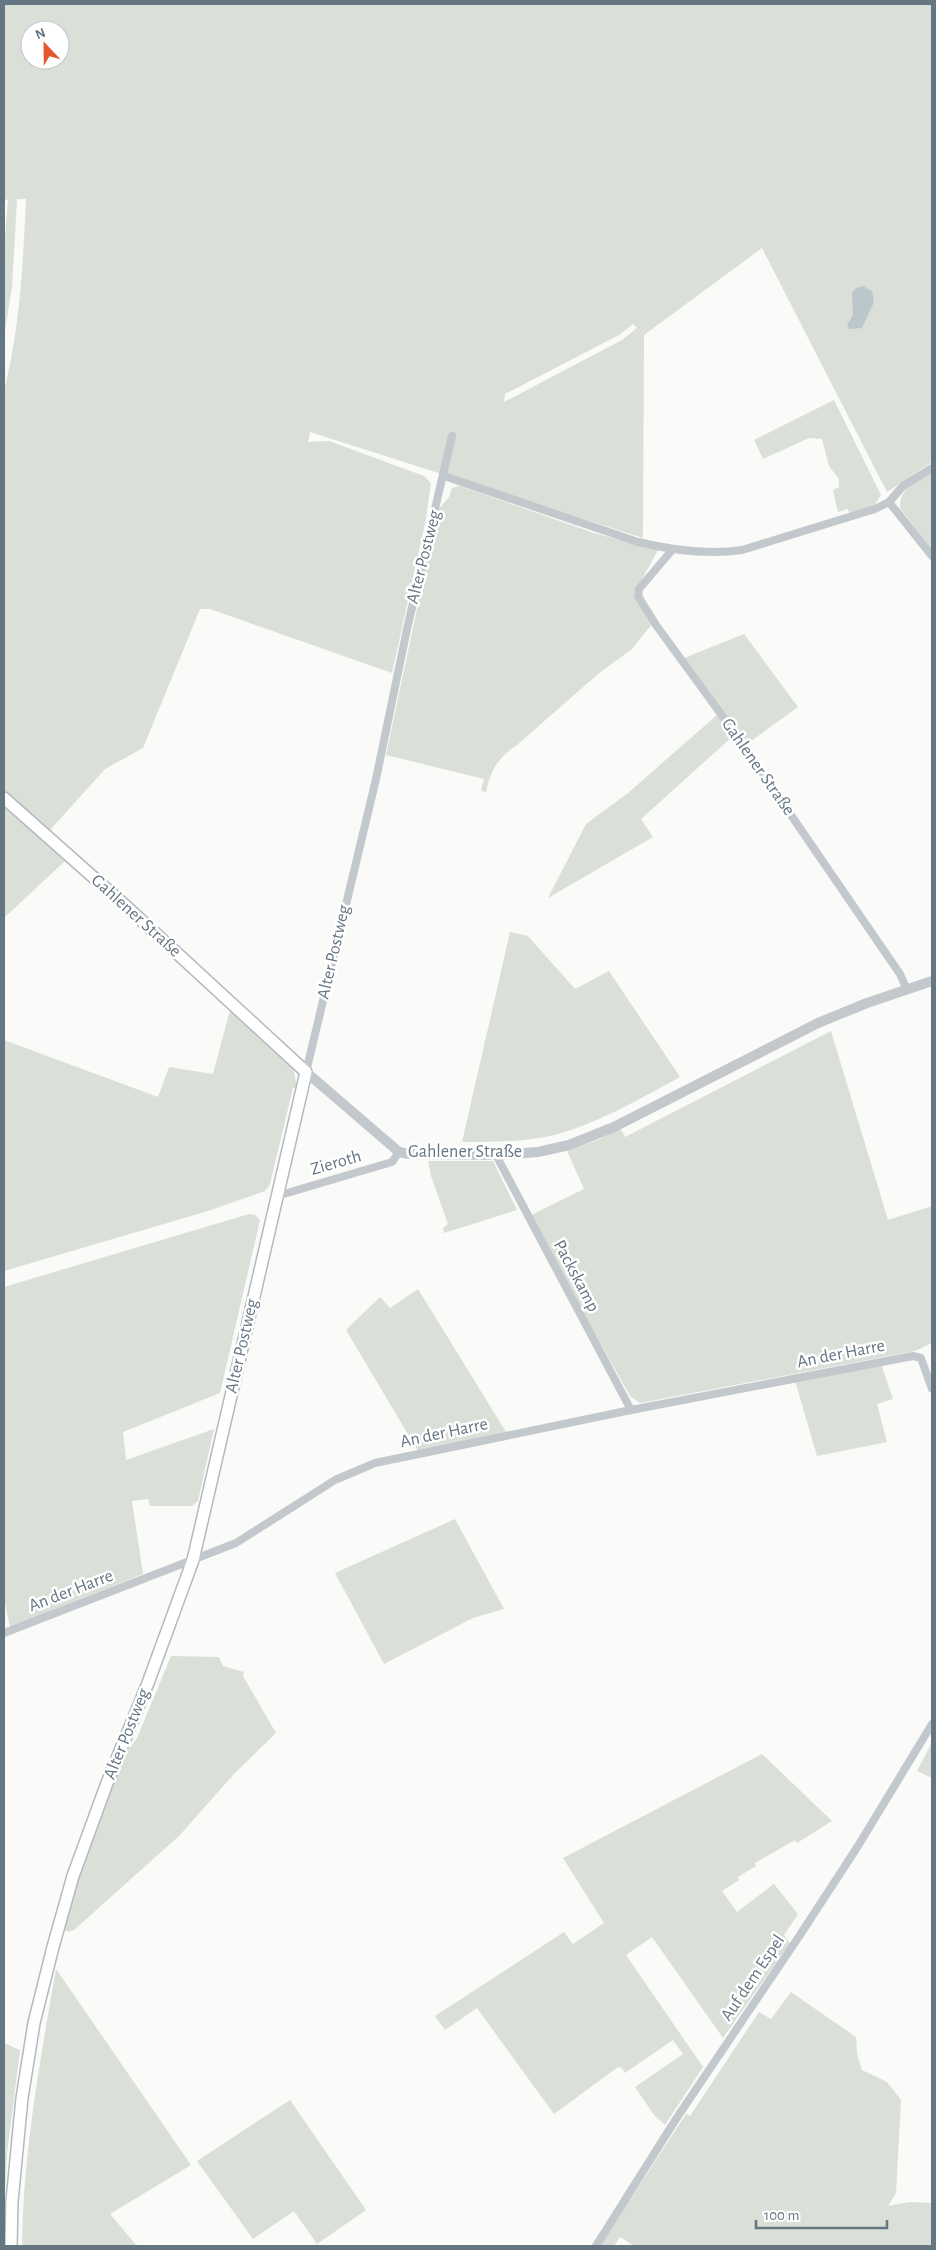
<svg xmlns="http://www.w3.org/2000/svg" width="936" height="2250" viewBox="0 0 936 2250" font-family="'Alegreya Sans',sans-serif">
  <rect width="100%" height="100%" fill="#fafaf8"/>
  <g fill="#dadfd7" fill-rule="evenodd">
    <path d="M4,4H932V462L887,492L762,248L644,335L643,538L310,432L308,442L329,441L424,476L431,483L425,524L392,673L210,609H200L143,748L105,769L42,839L65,861L4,918V391C20,328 23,264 26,199H17L12,287L4,337V249L8,199L4,201ZM30,30H60V60H30ZM633,324L637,328L622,340L504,402L505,394L619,335Z"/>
    <path d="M834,400L881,495L874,506L850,515L848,509L838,512L833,490L839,487V479L829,466L822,439L809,438L763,459L754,440Z"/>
    <path d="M932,470V551L900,508C899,488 918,480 932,470Z"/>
    <path d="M460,486L594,533L658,550L634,594L652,624L632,649L598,674L517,745C498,757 490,771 486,793L481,790L484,779L386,755L438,510L449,497L452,488Z"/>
    <path d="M744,634L798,707L747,744L684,658Z"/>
    <path d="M717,715L733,736L641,819L653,837L548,898L586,824L628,793Z"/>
    <path d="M510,932L528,936L575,989L609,971L680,1077C639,1099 596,1125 550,1136C521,1142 491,1142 462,1142Z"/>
    <path d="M230,1010L293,1068L297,1087L293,1088L270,1184L265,1191L208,1211L4,1271V1040L158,1097L169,1067L213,1074Z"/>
    <path d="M831,1031L888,1220L932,1206V1343L915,1351L640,1403L630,1396L529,1216L584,1189L567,1151L600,1139L620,1128L625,1137Z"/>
    <path d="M428,1161H493L517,1210L444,1233L443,1228L448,1224L431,1176Z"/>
    <path d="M249,1214L255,1215L260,1220L220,1393L123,1432L126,1460L214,1429L198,1501L192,1506H150L148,1499L132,1501L143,1574L10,1627L4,1599V1287Z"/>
    <path d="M418,1289L506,1432L418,1451L346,1330L380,1297L390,1308Z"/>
    <path d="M881,1364L893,1399L877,1404L887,1442L817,1456L795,1381Z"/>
    <path d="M455,1519L504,1609L473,1618L384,1664L335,1573Z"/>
    <path d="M171,1656L219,1657L223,1666L244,1672L243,1676L276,1733L234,1774L179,1836L74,1930L68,1932L63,1928V1923L103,1809L127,1752L137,1738Z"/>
    <path d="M932,1742V1778L917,1771Z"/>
    <path d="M762,1754L832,1821L797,1843L795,1840L755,1863L756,1866L738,1877L739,1880L722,1891L737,1912L774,1884L798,1914L784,1935L790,1943L723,2038L652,1937L626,1955L703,2067L665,2125L654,2115L635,2087L683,2054L673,2040L625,2073L622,2068L618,2067L554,2114L477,2008L445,2030L435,2016L564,1932L573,1944L604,1923L563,1858Z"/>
    <path d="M56,1969L191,2165L110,2214L137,2246H22C23,2153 40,2061 56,1969Z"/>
    <path d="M791,1992L856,2037L857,2054L862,2070L887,2082L901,2100L896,2193L888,2206L909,2202L932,2203V2246H634L620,2237L614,2246H600L686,2114L690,2116L759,2012L771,2019Z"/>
    <path d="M4,2043L20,2050L7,2154L4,2211Z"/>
    <path d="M290,2100L366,2210L317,2244L294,2211L253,2239L197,2161Z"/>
  </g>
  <path fill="#bbc7cb" d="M863,286L872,291L874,302L862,328L849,329L847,325L853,315L852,293L856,288Z"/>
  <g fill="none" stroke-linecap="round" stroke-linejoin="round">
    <defs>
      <path id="secondary" d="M4,798L128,908L306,1072L193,1560L148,1683L107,1783L73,1876L53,1947L34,2023L22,2098L12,2201L11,2246"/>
    </defs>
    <use href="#secondary" stroke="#b3babf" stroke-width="14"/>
    <g stroke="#c3c8cc" stroke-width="8">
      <path d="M444,476L638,542C671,550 708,555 742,550L875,509L889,502L903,486L932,468"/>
      <path d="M889,502L932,556"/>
      <path d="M673,549L639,589L638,596L656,625L734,732L865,923L900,974L907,990"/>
      <path d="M306,1072L376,779L407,629L452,436"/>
      <path d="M496,1155L631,1410"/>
      <path d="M277,1196L392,1162L399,1152"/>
      <path d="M4,1633L236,1543L335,1480L375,1463L631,1410L913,1356L921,1358L932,1389"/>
      <path d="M596,2246L676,2119L798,1938L858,1846L932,1724"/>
    </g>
    <path stroke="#c3c8cc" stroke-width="10" d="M306,1072L399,1152L409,1154L496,1155L538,1152L569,1145L614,1127L818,1023L867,1003L932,981"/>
    <use href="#secondary" stroke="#fff" stroke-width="11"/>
  </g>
  <g text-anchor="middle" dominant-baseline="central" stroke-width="5" stroke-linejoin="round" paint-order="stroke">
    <g font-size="18" fill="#657683" stroke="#fff">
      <text transform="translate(424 557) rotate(-76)">Alter Postweg</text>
      <text transform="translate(758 767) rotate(55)">Gahlener Straße</text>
      <text transform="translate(136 916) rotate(42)">Gahlener Straße</text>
      <text transform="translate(334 952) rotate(-77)">Alter Postweg</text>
      <text x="465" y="1152">Gahlener Straße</text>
      <text transform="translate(336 1163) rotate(-16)">Zieroth</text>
      <text transform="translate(576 1276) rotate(62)">Packskamp</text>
      <text transform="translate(242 1346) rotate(-77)">Alter Postweg</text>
      <text transform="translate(841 1354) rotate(-11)">An der Harre</text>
      <text transform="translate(444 1433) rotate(-12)">An der Harre</text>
      <text transform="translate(71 1591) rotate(-21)">An der Harre</text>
      <text transform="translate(127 1734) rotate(-68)">Alter Postweg</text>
      <text transform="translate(753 1978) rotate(-56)">Auf dem Espel</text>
    </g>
  </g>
  <rect width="936" height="2250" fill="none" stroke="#657683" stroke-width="10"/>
  <g transform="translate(45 45) rotate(338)"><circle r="24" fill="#ffffff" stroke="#c1c8cd"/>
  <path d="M0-4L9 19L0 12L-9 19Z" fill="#e4572e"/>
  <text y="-8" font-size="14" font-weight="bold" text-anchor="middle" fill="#657683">N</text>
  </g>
  <path d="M756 2220v8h131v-8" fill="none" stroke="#657683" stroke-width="2.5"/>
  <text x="764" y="2220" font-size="15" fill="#657683" stroke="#ffffff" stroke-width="4" paint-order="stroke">100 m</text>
</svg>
